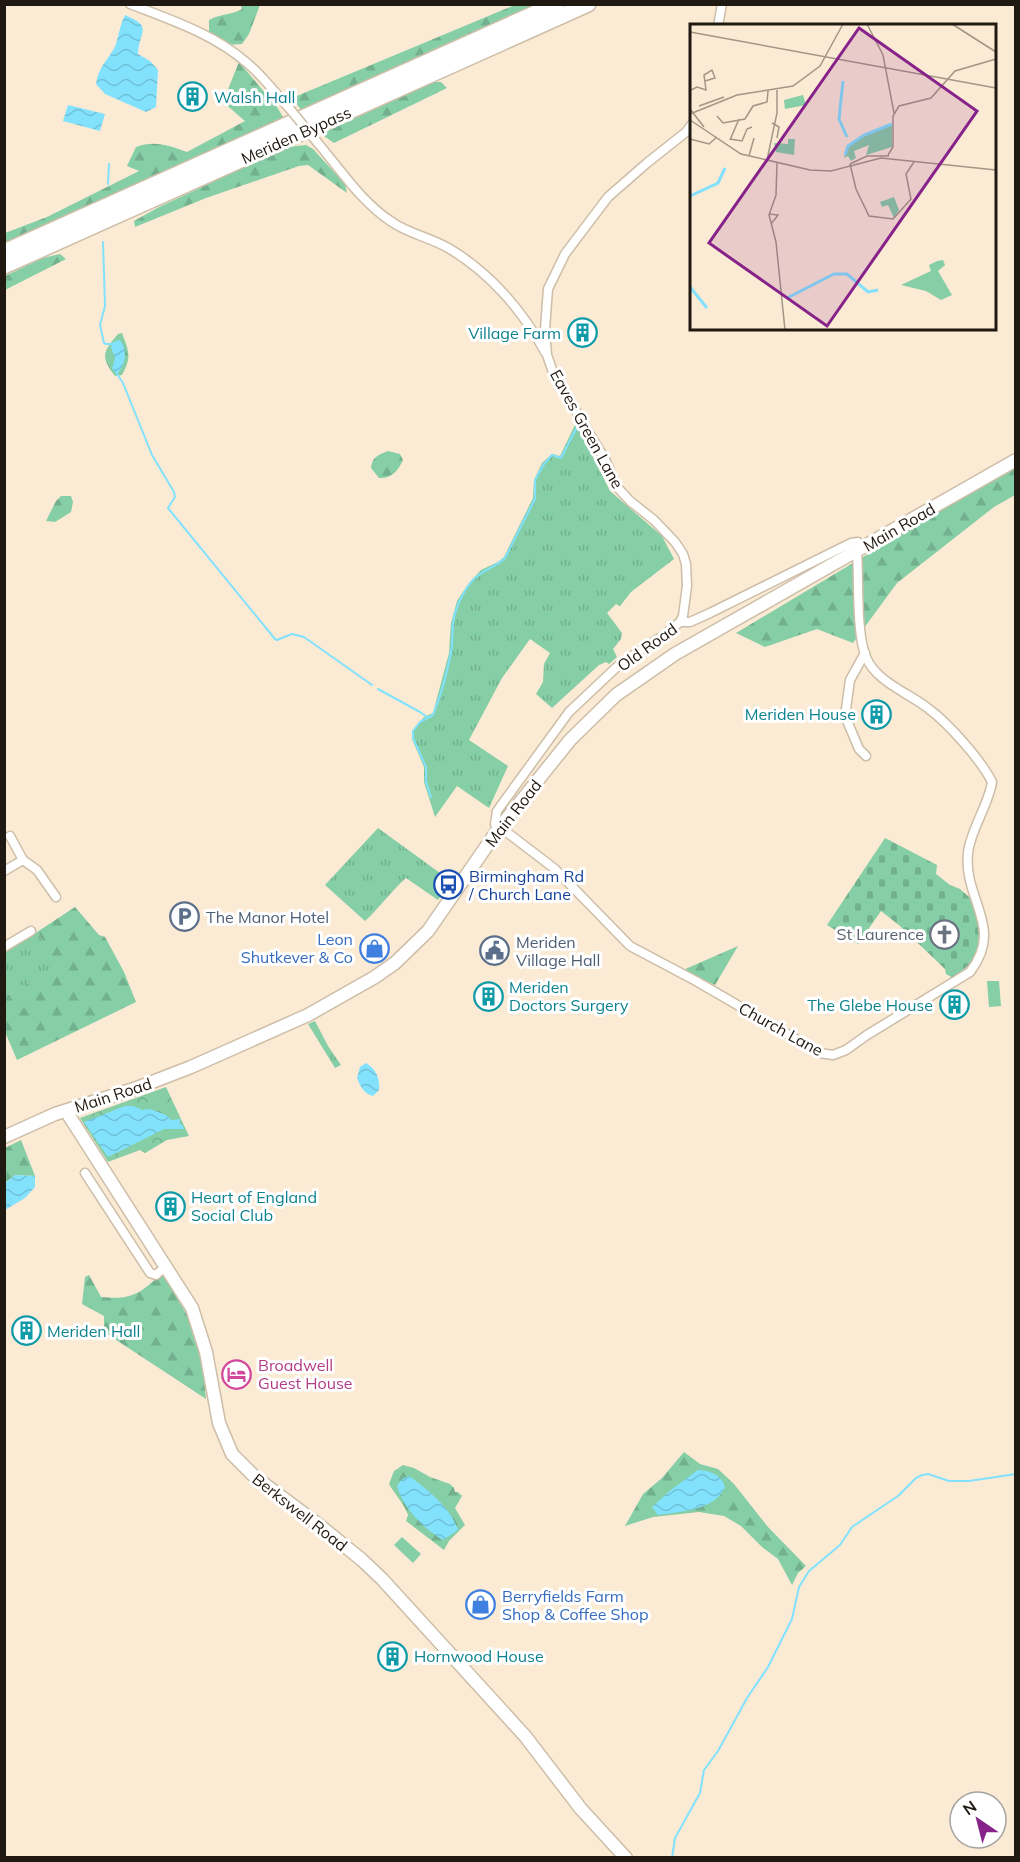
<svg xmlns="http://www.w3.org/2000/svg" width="1020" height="1862" viewBox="0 0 1020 1862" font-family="Mulish,sans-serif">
  <defs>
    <pattern id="grass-tufts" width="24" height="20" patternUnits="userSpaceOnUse" patternTransform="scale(1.5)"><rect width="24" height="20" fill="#85cea6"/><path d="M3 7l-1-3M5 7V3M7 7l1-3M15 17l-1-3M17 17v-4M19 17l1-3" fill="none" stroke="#72b08e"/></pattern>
    <pattern id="forest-firs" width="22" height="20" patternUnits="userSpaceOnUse" patternTransform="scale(1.5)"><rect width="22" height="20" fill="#85cea6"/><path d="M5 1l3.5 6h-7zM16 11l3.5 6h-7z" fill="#72b08e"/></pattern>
    <pattern id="cemetery-stones" width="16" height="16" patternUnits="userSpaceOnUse" patternTransform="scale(1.5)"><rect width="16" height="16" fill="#85cea6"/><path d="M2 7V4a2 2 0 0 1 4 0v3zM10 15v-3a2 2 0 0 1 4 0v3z" fill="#72b08e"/></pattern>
    <pattern id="park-crowns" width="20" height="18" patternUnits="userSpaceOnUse" patternTransform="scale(1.5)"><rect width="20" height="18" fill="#85cea6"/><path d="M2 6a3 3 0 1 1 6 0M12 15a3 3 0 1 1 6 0" fill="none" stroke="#72b08e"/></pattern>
    <pattern id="water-waves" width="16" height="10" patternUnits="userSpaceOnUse" patternTransform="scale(1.5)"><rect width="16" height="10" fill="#82e2fd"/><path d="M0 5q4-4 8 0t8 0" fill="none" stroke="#70c1d8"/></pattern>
  </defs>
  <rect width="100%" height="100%" fill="#fbead4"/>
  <g fill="url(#grass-tufts)">
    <path d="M576,423L610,491L662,536L674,559L631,592L620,606L616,604L607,613L622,633L621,639L613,649L617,657L609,664L606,662L599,665L552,708L536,694L543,682L544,664L550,653L530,639L502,678L469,740L508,766L489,808L457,786L435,817L424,782V767L412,739V731L424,717L433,713L449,653L451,623L457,601L469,583L481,570L498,562L504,557L533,498L534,480L542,463L552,454L560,456Z"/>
    <path d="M378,828L451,881L438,900L406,878C391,891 380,907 365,921L325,885Z"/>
    <path d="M37,932L59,965L5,997V953Z"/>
    <path d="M315,1021L328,1046L341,1065L335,1068L308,1024Z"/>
  </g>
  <g fill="url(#forest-firs)">
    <path d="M241,5H260L249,34L242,44L226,45L209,33V20C220,14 231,15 242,9Z"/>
    <path d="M515,5H531L525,12L302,111L292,98Z"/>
    <path d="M239,62L277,107L285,120L5,245V233L47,217L139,171L127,166L136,147C154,140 170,146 187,152L245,121L223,102Z"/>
    <path d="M434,82H441L447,88L334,143L321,134Z"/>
    <path d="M306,145L313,149L345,184L347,193L308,165L299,166L206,198L135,227L134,221L159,207L288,147Z"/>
    <path d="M60,254L66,259L5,290V276L43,258Z"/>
    <path d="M122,333C129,352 132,357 122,375L115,376C100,356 103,352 118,334Z"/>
    <path d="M388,451L400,454L403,460C398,471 391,479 379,478L371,468C372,457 378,455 388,451Z"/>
    <path d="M1015,466V495L994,507L897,583L853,643L817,629L765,647L736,633Z"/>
    <path d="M61,496H71L73,502L71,512L55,522L46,521L56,501Z"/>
    <path d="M75,907L99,935L105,937L124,972L136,1002L17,1060L5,1032V997L58,965L37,932Z"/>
    <path d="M738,946L715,985L683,970Z"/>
    <path d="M21,1140L35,1176L15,1175L5,1183V1148Z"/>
    <path d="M162,1273L189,1318L201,1352L206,1399L104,1332V1316L82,1304L85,1277L89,1275L101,1297C132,1300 140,1294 162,1273Z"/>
    <path d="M684,1452L700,1464L718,1469L734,1484L768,1527L806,1566L798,1573L792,1585L778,1559L762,1547L741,1526L724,1516L699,1512L653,1517L625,1526L643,1494L662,1478Z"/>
    <path d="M403,1465L414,1468L430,1477L450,1484L454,1488L455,1492H458L462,1496L455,1508L465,1525L449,1541L444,1550L406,1521L408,1515C404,1503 395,1495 389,1484L394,1471Z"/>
  </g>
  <path fill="url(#cemetery-stones)" d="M885,838L937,865L936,874L950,885L960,889L969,897L975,909L980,932V941L976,954L970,964L953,978L946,974L945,969L900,926L881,911L858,944L827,925Z"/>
  <path fill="url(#park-crowns)" d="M166,1087L189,1136L167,1140L145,1153L140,1150L108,1162L80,1118Z"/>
  <g fill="#85cea6">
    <path d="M987,981H999L1001,1006L989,1007Z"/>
    <path d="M402,1537L421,1554L413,1563L394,1545Z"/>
  </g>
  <g fill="url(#water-waves)">
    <path d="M125,15C154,27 139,31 138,54L150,61L158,70L156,107L146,112L105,94L96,84C99,64 110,59 116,44C119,34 120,25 125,15Z"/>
    <path d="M68,105L105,114L100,131L63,121Z"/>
    <path d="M120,340C128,351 126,364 117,374L112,369L115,358L111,347L113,342Z"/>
    <path d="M366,1063C376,1069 380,1078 379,1090L373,1096C364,1094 360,1086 357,1078L360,1067Z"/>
    <path d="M125,1106H133L143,1110L150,1109L166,1115L171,1120L181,1119L179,1123L183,1126L184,1129H164L108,1157L84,1122Z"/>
    <path d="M15,1175L35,1176V1187L25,1198L5,1210V1183Z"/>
    <path d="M698,1470C710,1471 721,1474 725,1487C714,1511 682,1511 658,1515L652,1507L671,1490Z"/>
    <path d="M409,1476C428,1490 450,1507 458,1530L443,1540C424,1529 403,1508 397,1486L402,1479Z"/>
  </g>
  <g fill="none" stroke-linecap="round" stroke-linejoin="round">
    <g stroke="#82e2fd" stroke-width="2">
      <path d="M108,184L109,164"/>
      <path d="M103,242L105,306L100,325L104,343L106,344H112"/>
      <path d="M117,374L123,383L152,455L174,492L175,497L168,508L275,639L277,640L292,634L304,637L372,685"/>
      <path d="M378,689L420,712L427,717"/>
      <path d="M431,797L426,782V767L413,738V731L420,722L433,715C441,695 447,673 451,652C453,642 452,633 453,624C454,610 463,592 471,582C481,570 495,568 505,558L535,499V480L544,464L552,455L561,458L577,427"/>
      <path d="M672,1858L675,1838L700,1793L704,1770L718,1751L747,1698L768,1667L792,1619L799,1587L809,1571L840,1545L852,1527L898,1496L916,1478L922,1475L928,1474L949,1481H969L1016,1474"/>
    </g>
    <defs>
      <g id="street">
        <path d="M130,4C171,20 214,34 247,63C263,76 275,93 289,108"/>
        <path d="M718,26L722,4"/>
        <path d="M317,142C340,169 362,203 392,222C409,234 432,238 450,249C490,273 523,311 545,352"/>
        <path d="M680,622L683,616L687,586L686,564L683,554L675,542L654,520L630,501L617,487L605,459L554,375L547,355L545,329L548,289L565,254L608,197L647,163L686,132L692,124"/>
        <path d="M865,653L850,680L845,716L859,749L866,756"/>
        <path d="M500,827L555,869L630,946L696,981L820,1053L833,1055L846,1050L867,1035L970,972C1005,927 963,900 968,853C970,831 989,804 992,782C981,760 949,724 929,709C909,693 876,682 866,657C856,633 859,580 857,551"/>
        <path d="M497,831L495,824L497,811L569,712L621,663L667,633L680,622H690L710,613L851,543L858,542L863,547"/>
        <path d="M10,836L23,860L37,870L56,897"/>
        <path d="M4,871L23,860"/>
        <path d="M4,947L31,931"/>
        <path d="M85,1173L150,1273L156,1275L166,1266"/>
      </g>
      <g id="secondary">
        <path d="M66,1111L192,1308L206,1352L219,1423L232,1454L255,1477L319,1525L362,1560L382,1579L525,1736L581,1809L626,1858"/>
        <path d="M4,1137L55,1114L134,1089L191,1067L308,1015L375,977L395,963L428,931L497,831L570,740L616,695L675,654L1016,460"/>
      </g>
      <g id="highway">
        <path d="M4,252L556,4"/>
        <path d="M4,266L588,4"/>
      </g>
    </defs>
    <use href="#street" stroke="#cdbea8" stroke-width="11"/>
    <use href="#secondary" stroke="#cdbea8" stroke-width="15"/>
    <use href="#highway" stroke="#cdbea8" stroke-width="18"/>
    <use href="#street" stroke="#fff" stroke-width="8"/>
    <use href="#secondary" stroke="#fff" stroke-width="12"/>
    <use href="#highway" stroke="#fff" stroke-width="15"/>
    <defs>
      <path id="street-bridge" d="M289,108L317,142"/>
    </defs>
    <use href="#street-bridge" stroke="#cdbea8" stroke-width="11" stroke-linecap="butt"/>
    <use href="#street-bridge" stroke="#fff" stroke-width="8"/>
  </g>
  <defs>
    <symbol id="building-ring" viewBox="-11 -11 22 22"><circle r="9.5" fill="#fff" stroke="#0f9aa8" stroke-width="1.5"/><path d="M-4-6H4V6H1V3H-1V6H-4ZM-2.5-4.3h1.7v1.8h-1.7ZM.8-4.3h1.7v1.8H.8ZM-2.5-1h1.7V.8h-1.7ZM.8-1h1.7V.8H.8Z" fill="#0f9aa8"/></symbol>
    <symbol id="bus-ring" viewBox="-11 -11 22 22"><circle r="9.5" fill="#fff" stroke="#1a4fb4" stroke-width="1.5"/><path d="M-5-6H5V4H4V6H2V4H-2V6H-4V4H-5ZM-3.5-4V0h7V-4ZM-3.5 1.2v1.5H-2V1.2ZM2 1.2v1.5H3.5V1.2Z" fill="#1a4fb4"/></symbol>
    <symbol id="parking-ring" viewBox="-11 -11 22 22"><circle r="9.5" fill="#fff" stroke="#5c6f8a" stroke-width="1.5"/><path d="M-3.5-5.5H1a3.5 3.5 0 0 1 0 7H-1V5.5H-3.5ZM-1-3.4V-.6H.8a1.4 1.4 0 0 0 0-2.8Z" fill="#5c6f8a"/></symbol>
    <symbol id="church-ring" viewBox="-11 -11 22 22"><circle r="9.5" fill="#fff" stroke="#6b7280" stroke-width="1.5"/><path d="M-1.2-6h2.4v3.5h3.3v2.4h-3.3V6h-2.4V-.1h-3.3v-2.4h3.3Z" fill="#6b7280"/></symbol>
    <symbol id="shop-ring" viewBox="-11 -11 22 22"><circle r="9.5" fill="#fff" stroke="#3f7fe0" stroke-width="1.5"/><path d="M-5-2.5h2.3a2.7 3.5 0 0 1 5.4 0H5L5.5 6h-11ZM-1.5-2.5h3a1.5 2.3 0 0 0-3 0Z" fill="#3f7fe0"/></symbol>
    <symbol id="civic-ring" viewBox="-11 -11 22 22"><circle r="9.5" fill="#fff" stroke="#5c6f8a" stroke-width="1.5"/><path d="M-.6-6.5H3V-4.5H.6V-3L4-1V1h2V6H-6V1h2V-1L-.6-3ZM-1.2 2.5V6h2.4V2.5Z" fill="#5c6f8a"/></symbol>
    <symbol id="hotel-ring" viewBox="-11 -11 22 22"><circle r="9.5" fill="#fff" stroke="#d1479c" stroke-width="1.5"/><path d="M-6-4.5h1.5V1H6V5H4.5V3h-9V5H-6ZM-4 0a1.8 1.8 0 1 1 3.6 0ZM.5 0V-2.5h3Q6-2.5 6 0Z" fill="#d1479c"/></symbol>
  </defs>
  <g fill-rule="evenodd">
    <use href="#building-ring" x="176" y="80" width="33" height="33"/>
    <use href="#building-ring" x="566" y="316" width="33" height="33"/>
    <use href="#building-ring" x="860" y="698" width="33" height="33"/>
    <use href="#bus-ring" x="432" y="868" width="33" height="33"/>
    <use href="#parking-ring" x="168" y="900" width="33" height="33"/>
    <use href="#church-ring" x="928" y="918" width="33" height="33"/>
    <use href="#shop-ring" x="358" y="932" width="33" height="33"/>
    <use href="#civic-ring" x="478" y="934" width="33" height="33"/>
    <use href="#building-ring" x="472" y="980" width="33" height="33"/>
    <use href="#building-ring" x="938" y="988" width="33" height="33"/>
    <use href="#building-ring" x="154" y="1190" width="33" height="33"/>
    <use href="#building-ring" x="10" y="1314" width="33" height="33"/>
    <use href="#hotel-ring" x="220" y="1358" width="33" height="33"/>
    <use href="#shop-ring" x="464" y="1588" width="33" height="33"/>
    <use href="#building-ring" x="376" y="1640" width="33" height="33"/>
  </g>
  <g text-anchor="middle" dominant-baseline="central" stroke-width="6" stroke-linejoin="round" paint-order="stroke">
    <g font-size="16" fill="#0d838f" stroke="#fff" text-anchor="start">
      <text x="214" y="97">Walsh Hall</text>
      <text x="561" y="333" text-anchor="end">Village Farm</text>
      <text x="856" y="714" text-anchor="end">Meriden House</text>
      <text x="509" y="987">Meriden<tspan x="509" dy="18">Doctors Surgery</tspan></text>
      <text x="933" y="1005" text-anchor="end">The Glebe House</text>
      <text x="191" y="1197">Heart of England<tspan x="191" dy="18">Social Club</tspan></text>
      <text x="47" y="1331">Meriden Hall</text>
      <text x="414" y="1656">Hornwood House</text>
    </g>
    <g font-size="16" fill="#1f1911" stroke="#fff">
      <text transform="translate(296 135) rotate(-24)">Meriden Bypass</text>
      <text transform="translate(587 429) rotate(61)">Eaves Green Lane</text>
      <text transform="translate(899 527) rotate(-30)">Main Road</text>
      <text transform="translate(647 647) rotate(-36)">Old Road</text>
      <text transform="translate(513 813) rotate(-52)">Main Road</text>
      <text transform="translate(781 1029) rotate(29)">Church Lane</text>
      <text transform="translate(113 1095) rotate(-18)">Main Road</text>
      <text transform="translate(300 1512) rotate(38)">Berkswell Road</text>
    </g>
    <g font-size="16" fill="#164399" stroke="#fff" text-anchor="start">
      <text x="469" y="876">Birmingham Rd<tspan x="469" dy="18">/ Church Lane</tspan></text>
    </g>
    <g font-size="16" fill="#4e5e75" stroke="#fff" text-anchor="start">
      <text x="206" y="917">The Manor Hotel</text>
      <text x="516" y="942">Meriden<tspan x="516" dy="18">Village Hall</tspan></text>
    </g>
    <g font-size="16" fill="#5b616d" stroke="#fff" text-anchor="end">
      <text x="924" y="934">St Laurence</text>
    </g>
    <g font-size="16" fill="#366cbe" stroke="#fff" text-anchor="end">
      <text x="353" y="939">Leon<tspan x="353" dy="18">Shutkever &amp; Co</tspan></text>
      <text x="502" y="1596" text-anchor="start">Berryfields Farm<tspan x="502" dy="18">Shop &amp; Coffee Shop</tspan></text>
    </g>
    <g font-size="16" fill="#b23c85" stroke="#fff" text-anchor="start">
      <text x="258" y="1365">Broadwell<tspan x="258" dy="18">Guest House</tspan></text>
    </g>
  </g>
  <g transform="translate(690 24)">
    <rect width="306" height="306" fill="#fbead4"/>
    <path d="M202,100V123L176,131L179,121L164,127L166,134L161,137L158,132L154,134L158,122L174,111Z" fill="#85cea6"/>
    <path d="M98,115H105L104,131L86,128L84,119L98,120ZM253,236L255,241L248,247L262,271L251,276L236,267L211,261L241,247L239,241L247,237Z" fill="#85cea6"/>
    <path d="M204,173L209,186L204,194L198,181L192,183L190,178Z" fill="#85cea6"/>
    <path d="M113,71L116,81L95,85L94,76Z" fill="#85cea6"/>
    <path fill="none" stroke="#82e2fd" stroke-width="3" d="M153,57L149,95L157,113M155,131L158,122L174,111L202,100M0,172L28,159L35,144M0,263L17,284M97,274L144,250H157L178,268L188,266"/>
    <path fill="none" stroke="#a39686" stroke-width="1.5" d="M177,0L193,31L204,89M262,0L306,28M0,8L306,64M1,66L7,63L16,66L14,51L22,46L25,54L15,57M9,82L34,73M0,85L14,103M0,90L47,71L103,62L130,42L153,0M27,92L33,99L55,95L63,82L77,78L78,67M0,96L51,130L120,146L141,147L191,134L306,146M82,99L89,103L87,114M0,115L19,120L27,113M40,115L52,117L57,105L62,103M40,116L49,95M198,131L203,123V92L209,82L241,74L265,47L306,35M59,132L64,114M77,136L87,89V66M87,139L86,171L79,191L86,218L95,306M160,140L166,165L179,192L203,195L221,175L216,150L224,138M160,140L177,132H199M79,190L88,191L81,200"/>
    <path fill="#86228a" fill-opacity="0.15" stroke="#86228a" stroke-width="3" d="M169,4L287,87L137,302L19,219Z"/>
    <rect width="306" height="306" fill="none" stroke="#1f1911" stroke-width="3"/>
  </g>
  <rect width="1020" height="1862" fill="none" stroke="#1f1911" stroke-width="12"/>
  <g transform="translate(978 1820) rotate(325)"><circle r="28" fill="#ffffff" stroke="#a5a3a0" stroke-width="1.5"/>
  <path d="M0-4.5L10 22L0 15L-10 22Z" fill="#86228a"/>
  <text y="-9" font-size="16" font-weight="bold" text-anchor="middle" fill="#1f1911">N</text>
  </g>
</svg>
